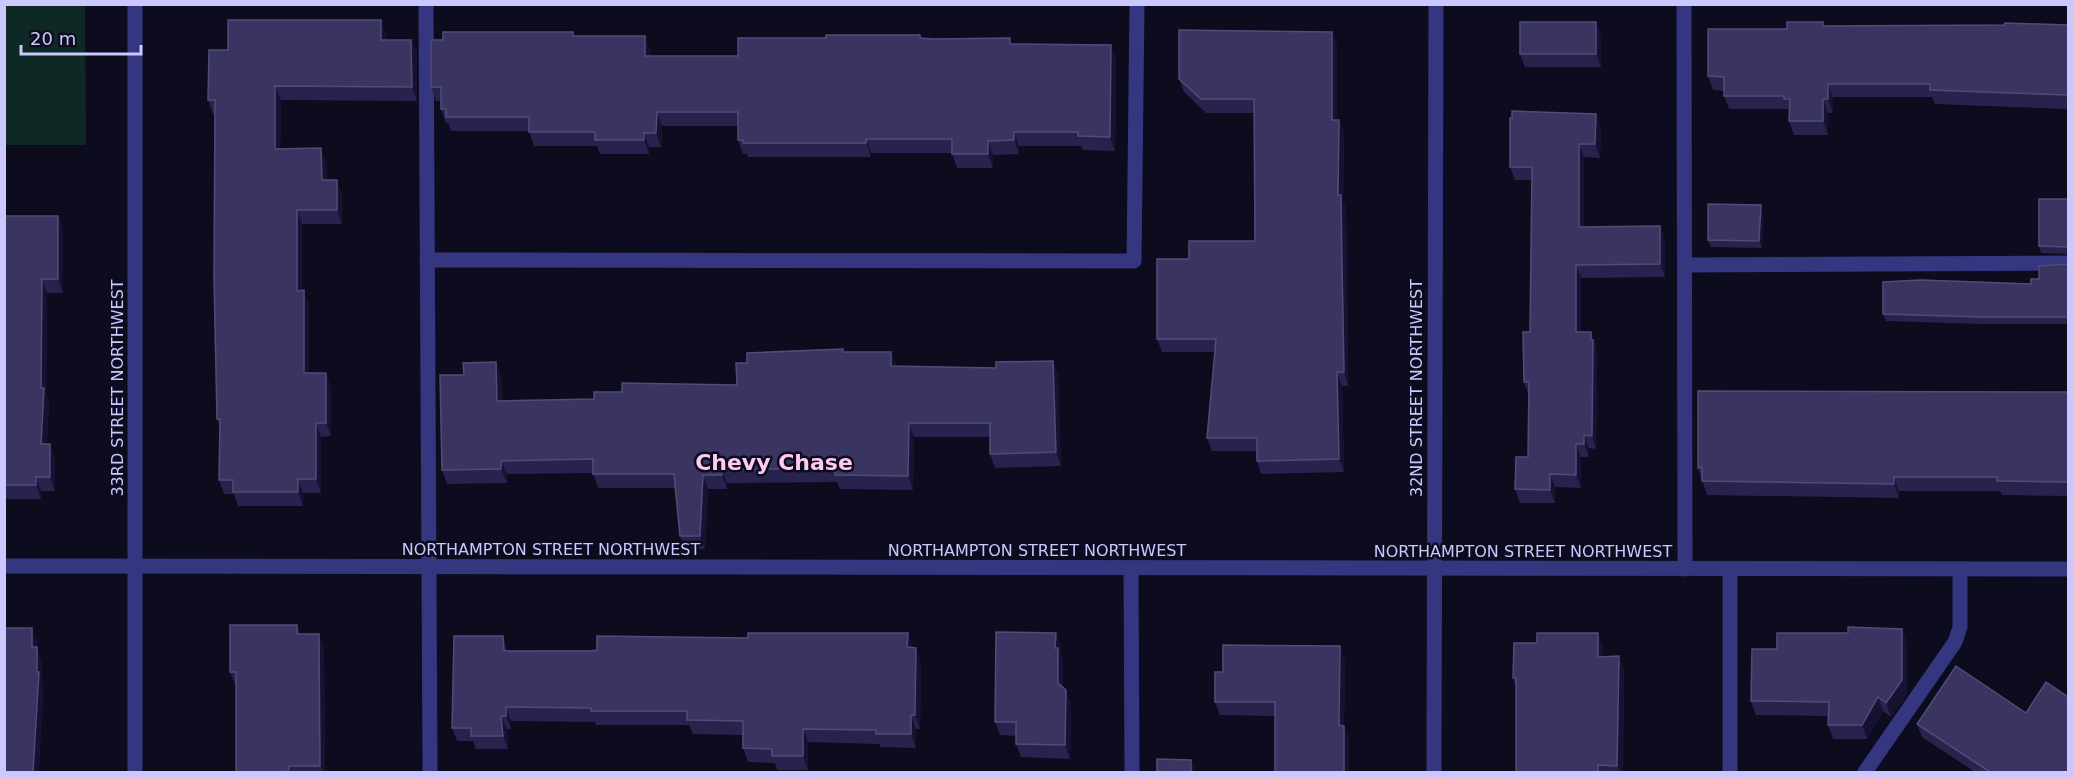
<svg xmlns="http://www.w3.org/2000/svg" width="2073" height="777" viewBox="0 0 2073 777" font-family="'DejaVu Sans',sans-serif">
  <rect width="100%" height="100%" fill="#0d0b1e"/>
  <path fill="#0e2825" d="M4,5H85L86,145H5Z"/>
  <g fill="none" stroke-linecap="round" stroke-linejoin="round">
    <g stroke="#34377f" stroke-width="15">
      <path d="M135,4V772"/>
      <path d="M426,4L430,772"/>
      <path d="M1684,4L1685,569"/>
      <path d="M427,260L1134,261L1137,4"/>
      <path d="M1685,265L2068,263"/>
      <path d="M4,566L2068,569"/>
      <path d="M1131,568L1132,772"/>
      <path d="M1434,772L1436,4"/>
      <path d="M1730,772V569"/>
      <path d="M1865,772L1955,642L1960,627V569"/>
    </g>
  </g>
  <g fill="#28234d">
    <path d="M1596,22L1601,36V67H1525L1520,54Z"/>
    <path d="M1823,22L1824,26L2068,25V109L1935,104L1932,97H1833V113H1828V135H1794L1789,121V113L1788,109H1729L1724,96V91L1713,90L1708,76L1787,29Z"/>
    <path d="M386,34V40H411L417,53V101L281,100L280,149L326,162L327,180L342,194V224H302V290L309,304V373L331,387V436L321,437V493H303V506H238L234,494H224L219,480L220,426L217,419L215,114H213L208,100L228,50Z"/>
    <path d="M920,35L922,38L1012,44L1116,59L1115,151L1083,150L1081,146H1019V154L993,155V168H957L952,153H871V157H748L747,154H743L738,140V126H662L661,147H649V154H600L597,146H534L529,131H451L448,123H446L441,109V101H436L431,87L443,40L575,36L650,50V56H738L826,38Z"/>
    <path d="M1337,45V120H1339L1344,133L1343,202L1346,209L1347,277L1348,386H1342L1344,472L1261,474L1257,461V451H1212L1207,438L1215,352H1162L1157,339L1189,259L1255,241L1254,113H1206L1184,92L1179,79Z"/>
    <path d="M1601,127L1600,158L1584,157V227L1660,226L1665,239V277L1581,278V332H1591L1596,345V349L1597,354L1596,449L1589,448V457H1581V488L1555,487V503H1520L1515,489L1528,457L1529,396L1524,382L1530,332L1532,180H1515L1510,167Z"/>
    <path d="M2068,199V254L2041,253L2039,246Z"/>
    <path d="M1763,213L1762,248L1711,247L1708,240Z"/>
    <path d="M4,216H58L63,230V293H47L46,394L49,402L47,444H50L55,458V491H41V499H4Z"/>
    <path d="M2068,264V324H1981L1886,321L1883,314L2031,284Z"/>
    <path d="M844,352H891L896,366L996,368L1053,361L1058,375L1061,466L995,468L990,454V437H914L913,490L840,489L837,482L727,483V489H708L705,549L685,550L680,536L676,488H598L593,473L507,474V483L447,484L442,470L464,375L496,362L501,376L502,400L594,399L622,392L737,385L747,363Z"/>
    <path d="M2068,392V496L2002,495L2000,491H1899V498L1707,495L1698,468Z"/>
    <path d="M297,625L300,634H319L324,648L325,772H236V686L230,672Z"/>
    <path d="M1056,633L1061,647V654L1063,662V688L1071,704L1070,759L1021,757L1016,744V736L1000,735L995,722Z"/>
    <path d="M1907,643V694L1891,717L1883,711L1867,739H1833L1828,725V716L1756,715L1751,701L1777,649Z"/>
    <path d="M1603,647V657L1624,670L1623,772H1516V686L1513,678Z"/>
    <path d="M913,648L921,662L920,729H916V748L881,747L879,744L808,742V770H777L775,763L748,762L743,748V735L693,734L689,725H596L595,722L511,721V729H507L508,749H476L473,741H457L452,728L508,651Z"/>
    <path d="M1345,660L1344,726L1349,739V772L1275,716L1220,715L1215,702L1223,672Z"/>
    <path d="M2026,713L2068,772H1975L1922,737L1917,724Z"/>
  </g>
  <g fill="#161232">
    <path d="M381,20L386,34V53L381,40Z"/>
    <path d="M1596,22L1601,36V67L1596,54Z"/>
    <path d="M1332,32L1337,45V133L1332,120Z"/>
    <path d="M645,36L650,50V69L645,56Z"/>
    <path d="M411,40L417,53V101L412,87Z"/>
    <path d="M1111,45L1116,59L1115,151L1110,137Z"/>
    <path d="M1828,84L1833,97V113L1828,99Z"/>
    <path d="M275,86L281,100L280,163L275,149Z"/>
    <path d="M1823,99L1828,113V135L1823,121Z"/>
    <path d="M657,112L662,126L661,147L656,133Z"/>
    <path d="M1596,114L1601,127L1600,158L1595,144Z"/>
    <path d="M1339,120L1344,133L1343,202L1346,209L1348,386L1344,372L1338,195Z"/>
    <path d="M1014,132L1019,146V154L1014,140Z"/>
    <path d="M644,133L649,147V154L644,140Z"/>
    <path d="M866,139L871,153V157L866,143Z"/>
    <path d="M988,141L993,155V168L988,154Z"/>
    <path d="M1579,144L1584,157V240L1579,227Z"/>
    <path d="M321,148L326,162L327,194L322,180Z"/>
    <path d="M337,180L342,194V224L337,210Z"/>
    <path d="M1761,205L1763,213L1762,248L1759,241Z"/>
    <path d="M297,210L302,224V304L297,291Z"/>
    <path d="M58,216L63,230V293L58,279Z"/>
    <path d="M1660,226L1665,239V277L1660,264Z"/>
    <path d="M1576,265L1581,278V345L1576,332Z"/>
    <path d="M42,279L47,293L46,394L49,402L46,458L41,444Z"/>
    <path d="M304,290L309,304V387L304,373Z"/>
    <path d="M1591,332L1596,345V349L1597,354L1596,449L1592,436Z"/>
    <path d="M891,352L896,366H891Z"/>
    <path d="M1053,361L1058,375L1061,466L1056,452Z"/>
    <path d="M496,362L501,376L502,414L497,401Z"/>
    <path d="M1337,372L1342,386L1344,472L1339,459Z"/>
    <path d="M326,373L331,387V436L326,423Z"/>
    <path d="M316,423L321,437V493L316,479Z"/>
    <path d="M909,423L914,437L913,490L908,476Z"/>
    <path d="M1584,435L1589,448V457L1584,444Z"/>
    <path d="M50,444L55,458V491L50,477Z"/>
    <path d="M1576,444L1581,457V488L1576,475Z"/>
    <path d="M501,461L507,474V483L501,469Z"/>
    <path d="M722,470L727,483V489L722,475Z"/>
    <path d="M1550,474L1555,487V503L1550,490Z"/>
    <path d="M703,475L708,489L705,549L700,536Z"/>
    <path d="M36,477L41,491V499L36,485Z"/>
    <path d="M1894,477L1899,491V498L1894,484Z"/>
    <path d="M298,479L303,493V506L298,492Z"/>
    <path d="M32,628L37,642V661L32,647Z"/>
    <path d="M1902,629L1907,643V694L1891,717L1886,703Z"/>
    <path d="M908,633L913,647L912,661L907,647Z"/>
    <path d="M1056,633L1061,647V654L1063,662V697L1058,683L1055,648Z"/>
    <path d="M1598,633L1603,647V671L1598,657Z"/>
    <path d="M319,634L324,648L325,772H323L320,766Z"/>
    <path d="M503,636L508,650L509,664L504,650Z"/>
    <path d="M1340,646L1345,660L1344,739L1339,725Z"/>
    <path d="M37,647L42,661V681L44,686L39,772H33L37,672Z"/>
    <path d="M916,648L921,662L920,729L915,715Z"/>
    <path d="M1619,656L1624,670L1623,772H1620L1617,766Z"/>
    <path d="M1066,690L1071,704L1070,759L1065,745Z"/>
    <path d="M1878,697L1883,711L1867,739L1862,725Z"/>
    <path d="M506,707L511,721V729L506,716Z"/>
    <path d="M911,715L916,729V748L911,734Z"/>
    <path d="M501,716L507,729L508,749L503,736Z"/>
    <path d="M1344,726L1349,739V772H1344Z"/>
    <path d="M803,729L808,742V770L803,756Z"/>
    <path d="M1191,760L1194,767V772H1191Z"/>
  </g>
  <g fill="#3a3560" stroke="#504c79" stroke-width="1.5">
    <path d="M228,20H381V40H411L412,87L275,86V149L321,148L322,180H337V210H297V291L304,290V373H326V423H316V479H298V492H233V480H219L220,419H217L214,278L215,100H208L209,50H228Z"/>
    <rect x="1520" y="22" width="76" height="32"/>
    <path d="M1787,22H1823V26L2004,25L2005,23L2068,25V95L1930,90V84H1828V99H1823V121H1789L1790,99H1784V96H1724V77L1708,76V29H1787Z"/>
    <path d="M1179,30L1332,32V120H1339L1338,195H1341L1342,263L1344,372H1337L1339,459L1257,461V438H1207L1216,339H1157V259H1189V241H1255L1254,99H1201L1179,79Z"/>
    <path d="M443,32H573V36H645V56H738V38H826V35H920V38L934,39L1010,38V44L1111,45L1110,137L1078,136V132H1014V140L988,141V154H952V139H866V143H743V140H738V112H657L656,133H644V140H595V132H529V117H446V109H441V87H431V40H443Z"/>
    <path d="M1512,111L1596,114L1595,144H1579V227L1660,226V264L1576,265V332H1591V340H1593L1592,436L1584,435V444H1576V475L1550,474V490L1515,489L1516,457H1528L1529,382H1524L1523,332H1530L1532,167H1510V118H1512Z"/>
    <path d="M2039,199H2068V247L2039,246Z"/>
    <path d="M1708,204L1761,205L1759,241L1708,240Z"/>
    <path d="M4,216H58V279H42L41,388H44L41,444H50V477H36V485H4Z"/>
    <path d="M2068,264V317H1979L1883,314V282L1921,280L2031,284V279H2039V266Z"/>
    <path d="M843,349V352H891V366L996,368V362L1053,361L1056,452L990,454V423H909L908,476L835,475L834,468L722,470V475H703L700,536H680L674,474H593V459L501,461V469L442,470L440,375H464L463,363L496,362L497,401L594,399V392H622V383L737,385L736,363H747V353Z"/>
    <path d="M1698,391L2068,392V482L1997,481V477H1894V484L1702,481V467L1698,468Z"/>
    <path d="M230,625H297V634H319L320,766H289L288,772H236V672H230Z"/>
    <path d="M1848,627L1902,629V680L1886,703L1878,697L1862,725H1828L1829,702L1751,701L1752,649H1777V633H1848Z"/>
    <path d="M4,628H32V647H37V672H39L33,772H4Z"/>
    <path d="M996,632L1056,633L1055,648H1058V683L1066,690L1065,745L1016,744V722H995Z"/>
    <path d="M748,633H908L907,647L916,648L915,715H911V734H876V730L803,729V756H772V749L743,748V721L687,720V711H591V708L506,707V716H501L503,736H471V728H452L454,636H503L504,650L506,651H591L597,650V636L748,638Z"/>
    <path d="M1537,633H1598V657L1619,656L1617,766L1598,765V772H1516V678H1513L1514,643H1537Z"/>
    <path d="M1223,645L1340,646L1339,725L1344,726V772H1275V702H1215V672H1223Z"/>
    <path d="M1956,666L2026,713L2046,682L2068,697V772H1990L1917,724Z"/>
    <path d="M1157,759L1191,760V772H1157Z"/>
  </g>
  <g text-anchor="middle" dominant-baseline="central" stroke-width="5" stroke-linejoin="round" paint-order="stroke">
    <g font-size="16" fill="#cac8ff" stroke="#0d0b1e">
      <text transform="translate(117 388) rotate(-90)">33RD STREET NORTHWEST</text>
      <text transform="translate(1416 388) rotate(-90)">32ND STREET NORTHWEST</text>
      <text x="551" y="549">NORTHAMPTON STREET NORTHWEST</text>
      <text x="1037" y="550">NORTHAMPTON STREET NORTHWEST</text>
      <text x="1523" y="551">NORTHAMPTON STREET NORTHWEST</text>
    </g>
    <g font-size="22" font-weight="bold" fill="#ffcaf0" stroke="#0d0b1e">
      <text x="774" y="462">Chevy Chase</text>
    </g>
  </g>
  <rect width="2073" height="777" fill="none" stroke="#cac8ff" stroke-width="12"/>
  <path d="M21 45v9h120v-9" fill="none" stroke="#cac8ff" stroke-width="3"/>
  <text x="30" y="45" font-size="18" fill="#cac8ff" stroke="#0d0b1e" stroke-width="4.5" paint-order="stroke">20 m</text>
</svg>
